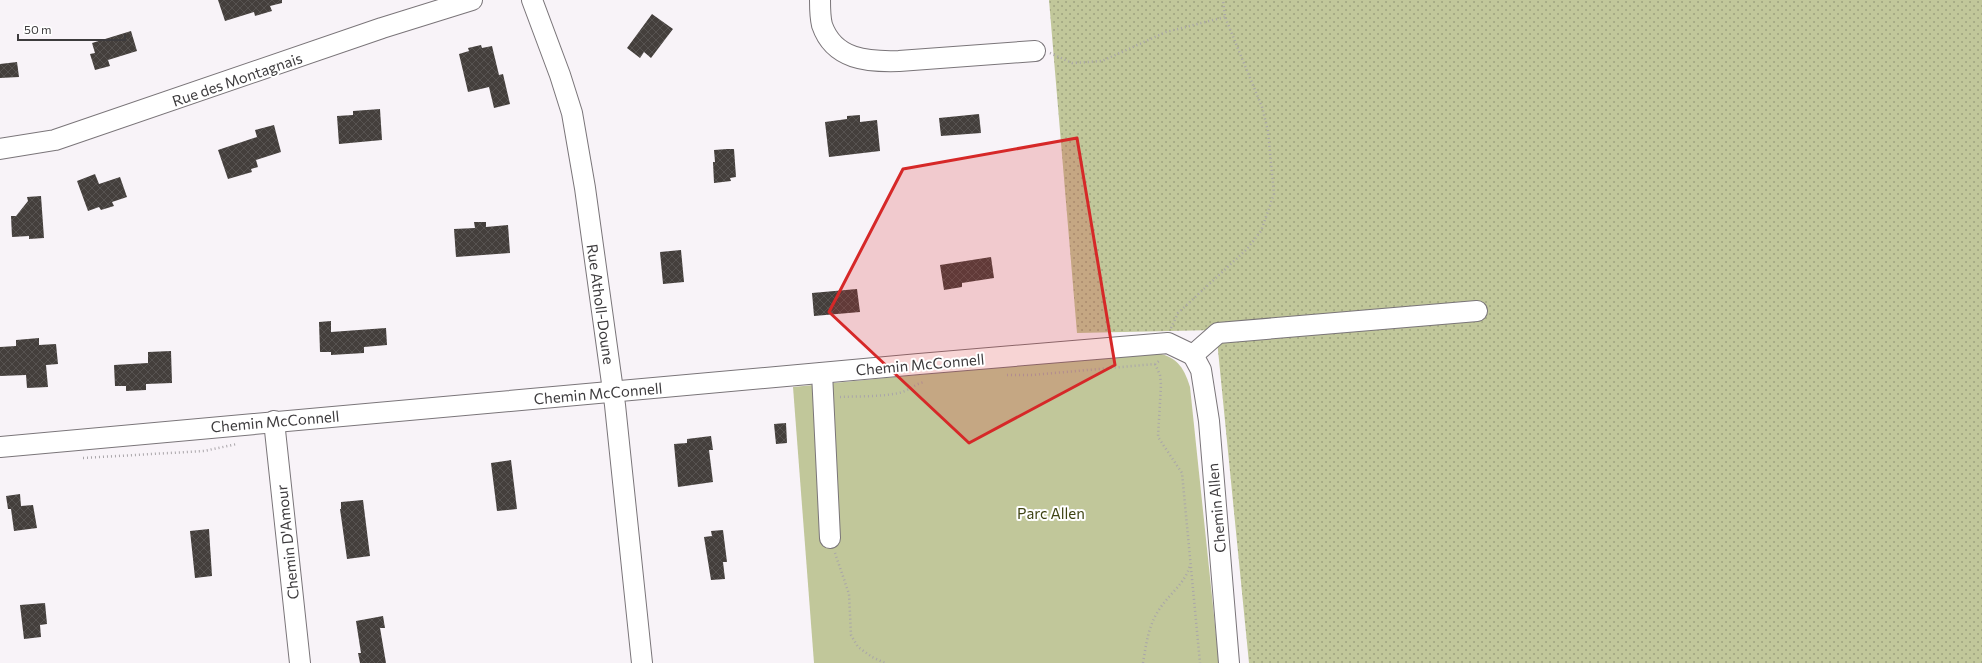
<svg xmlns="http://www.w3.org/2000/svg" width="1982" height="663" viewBox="0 0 1982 663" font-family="Commissioner,sans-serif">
  <defs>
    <pattern id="grass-dots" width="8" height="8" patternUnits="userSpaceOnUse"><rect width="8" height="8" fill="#c1c79a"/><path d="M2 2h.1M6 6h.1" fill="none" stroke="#9ea37f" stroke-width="1.8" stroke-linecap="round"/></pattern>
    <pattern id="building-cross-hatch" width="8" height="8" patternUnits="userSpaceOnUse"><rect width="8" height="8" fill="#443f3c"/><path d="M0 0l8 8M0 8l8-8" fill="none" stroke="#575351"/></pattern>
  </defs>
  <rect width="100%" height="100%" fill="#f8f3f8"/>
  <path fill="url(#grass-dots)" d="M1049,0H1982V663H1249L1216,330L1077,333Z"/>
  <path fill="#c1c79a" d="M1152,352C1176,356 1183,365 1190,387L1219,663H814L793,387Z"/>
  <g fill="url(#building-cross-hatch)">
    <path d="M218,0H282V3L270,6L272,11L255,16L254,12L225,21Z"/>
    <path d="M652,14L673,29L651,58L644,52L640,58L627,48Z"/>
    <path d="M131,31L137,51L108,60L110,66L95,70L90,54L95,53L92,43Z"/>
    <path d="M481,45L482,48L492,46L499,75L503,74L510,104L494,108L489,87L468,92L459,54L469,51L468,48Z"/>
    <path d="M17,62L19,77L0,78V64Z"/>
    <path d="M380,109L382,140L339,144L337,116L353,115V111Z"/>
    <path d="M979,114L981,133L941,136L939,118Z"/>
    <path d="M860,115V122L877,120L880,151L829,157L825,122L847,119V116Z"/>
    <path d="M274,125L281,152L256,160L258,167L251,169L252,172L228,179L218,150L257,137L255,130Z"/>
    <path d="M727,149H734L736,177L730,178L731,181L714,183L713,162H715L714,150Z"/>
    <path d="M95,174L99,184L120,177L127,197L112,202L114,206L101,210L99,207L88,211L77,181Z"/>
    <path d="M41,196L44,238L29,239V236L12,237L11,216H16L28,201L27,197Z"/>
    <path d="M474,222H486V227L508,225L510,253L456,257L454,229L475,228Z"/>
    <path d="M681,250L684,282L663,284L660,252Z"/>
    <path d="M991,257L994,278L962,283V287L944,290L940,265Z"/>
    <path d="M857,289L860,312L814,316L812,293Z"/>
    <path d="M331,321V332L386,328L387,345L364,347V353L331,355V352H320L319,322Z"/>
    <path d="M39,338V345L56,344L58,364L46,365L48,387L27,388L26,375L0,376V347L16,346V340Z"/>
    <path d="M171,351L172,383L146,384V390L126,391V386H115L114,365L148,363V352Z"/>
    <path d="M786,423L787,443L776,444L774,424Z"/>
    <path d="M711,436L713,450H709L713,482L678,487L674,444L687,443V439Z"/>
    <path d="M511,460L517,509L497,511L491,463Z"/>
    <path d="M20,494L21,506L33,505L37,528L14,531L11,509H8L6,496Z"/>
    <path d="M363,500L370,556L347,559L340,509H341V502Z"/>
    <path d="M209,529L212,576L195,578L190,531Z"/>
    <path d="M723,530L727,562H723L725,579L711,580L704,537L712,536L711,531Z"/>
    <path d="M45,603L47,624L40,625L41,637L24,639L20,605Z"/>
    <path d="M383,616L385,628H380L386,663H360L358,653H361L356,621Z"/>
  </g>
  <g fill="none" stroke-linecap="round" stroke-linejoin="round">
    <defs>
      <g id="minor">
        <path d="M532,0L560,75L572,113L585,188L615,405L642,663"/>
        <path d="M820,0C820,8 820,17 822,25C834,60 868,62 899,61L1035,51"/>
        <path d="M0,149L55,140L382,28L472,0"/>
        <path d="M1193,355L1201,370L1209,421L1229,663"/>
        <path d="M1193,355L1218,333L1477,311"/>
        <path d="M822,373L830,538"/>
        <path d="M274,421L300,663"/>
        <path d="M0,447L919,364L1168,343L1193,355"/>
      </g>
    </defs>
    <use href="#minor" stroke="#7a7579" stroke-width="22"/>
    <g stroke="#a9a5a9" stroke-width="2.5" stroke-dasharray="1 3" stroke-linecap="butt">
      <path d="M1050,53L1072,63L1102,61L1166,32L1225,17"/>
      <path d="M1171,328L1178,313L1247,249L1261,231L1274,194L1268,131L1262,107L1225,17L1223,0"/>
      <path d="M1155,364L1160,375L1161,385L1158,437L1182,473L1200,663"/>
      <path d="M1007,375H1032L1155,364L1159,361"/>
      <path d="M840,397C859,396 880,397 899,393C908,391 915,384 924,382"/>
      <path d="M83,458L204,451L237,444"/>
      <path d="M835,553L849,594L851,635L858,647L872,657L885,663"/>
      <path d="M1143,663C1146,645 1148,628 1157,613C1167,595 1185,585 1190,565"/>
    </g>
    <use href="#minor" stroke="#fff" stroke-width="20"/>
  </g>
  <path fill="#d62828" fill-opacity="0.2" stroke="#d62828" stroke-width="3" stroke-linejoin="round" d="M1077,138L1115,365L969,443L829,312L903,169Z"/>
  <g text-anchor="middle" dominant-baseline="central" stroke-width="4" stroke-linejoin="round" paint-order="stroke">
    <g font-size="15" fill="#3d3b3d" stroke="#fff">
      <text transform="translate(237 79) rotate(-19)">Rue des Montagnais</text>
      <text transform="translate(601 304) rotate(82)">Rue Atholl-Doune</text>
      <text transform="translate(920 364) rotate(-5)">Chemin McConnell</text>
      <text transform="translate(598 393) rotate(-5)">Chemin McConnell</text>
      <text transform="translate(275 421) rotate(-5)">Chemin McConnell</text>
      <text transform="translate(1216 508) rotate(-95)">Chemin Allen</text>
      <text transform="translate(287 542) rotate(-96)">Chemin D'Amour</text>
    </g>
    <g font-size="15" fill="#3e4312" stroke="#fff">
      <text x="1051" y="513">Parc Allen</text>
    </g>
  </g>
  <path d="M18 34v6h107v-6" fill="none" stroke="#3d3b3d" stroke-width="2"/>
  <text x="24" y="34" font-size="12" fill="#3d3b3d" stroke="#ffffff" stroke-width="3" paint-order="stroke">50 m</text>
</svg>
